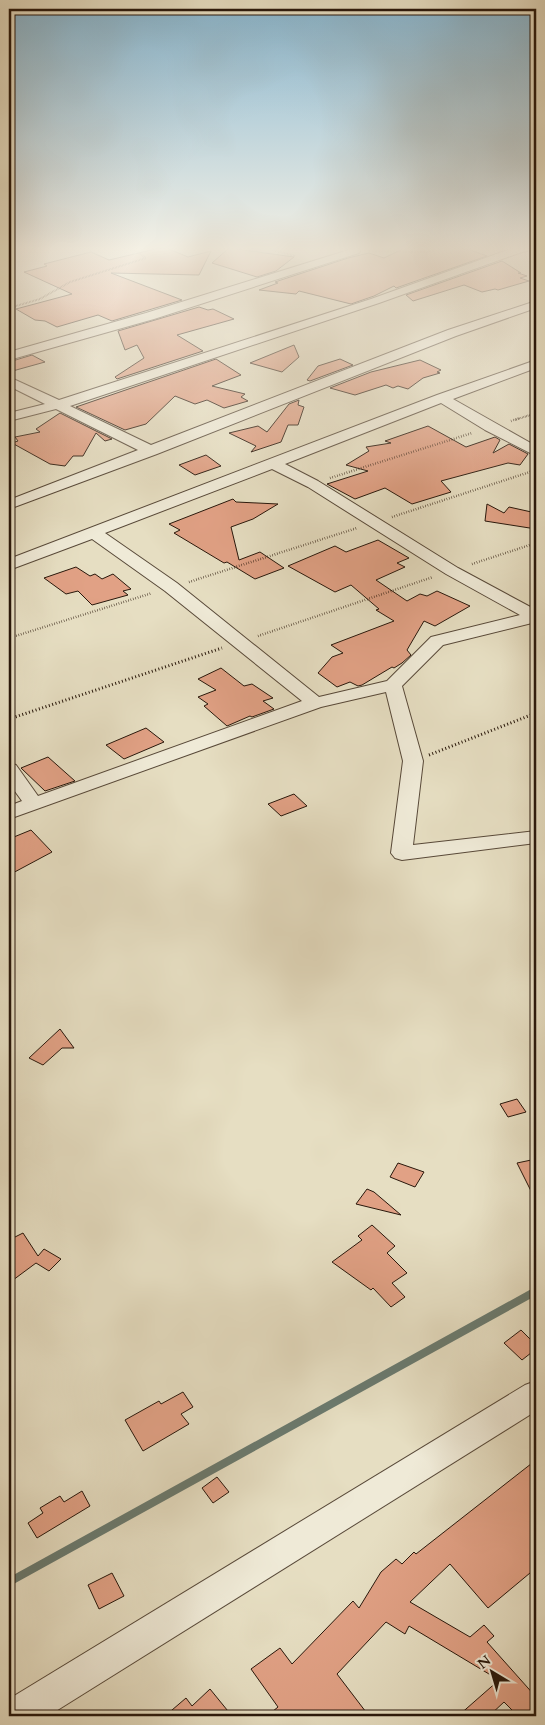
<svg xmlns="http://www.w3.org/2000/svg" width="545" height="1725" viewBox="0 0 545 1725" font-family="Cardo,serif">
  <rect width="100%" height="100%" fill="#e6dec2"/>
  <filter id="stains"><feTurbulence type="fractalNoise" baseFrequency=".004" numOctaves="4"/><feColorMatrix values="0 0 0 0 .2 0 0 0 0 .09 0 0 0 0 .02 0 0 0 .5 -.17"/></filter>
  <radialGradient id="worn" r=".72"><stop offset=".6" stop-color="#630" stop-opacity="0"/><stop offset="1" stop-color="#630" stop-opacity=".3"/></radialGradient>
  <g fill="none" stroke-linecap="round" stroke-linejoin="round">
    <path stroke="#6a7a6f" stroke-width="8" d="M9,1582L536,1291"/>
  </g>
  <g fill="#e1a185" stroke="#28170b">
    <path d="M164,247L188,257L211,251L199,275L111,273L182,300L112,321L98,315L57,327L45,321L35,320L16,309L72,294L24,272L47,266L44,264L91,252L109,260Z"/>
    <path d="M407,247H462L487,256L396,288L394,286L374,296L351,304L299,291L296,294L259,290L278,283L275,282L348,258L369,253L384,258Z"/>
    <path d="M229,248L294,257L276,271L257,277L212,263Z"/>
    <path d="M502,261L521,273H518L527,276L520,278L529,281L498,290L495,289L482,292L464,285L413,301L406,295Z"/>
    <path d="M199,307L208,310L213,309L234,319L177,335L203,351L117,379L115,377L144,358L137,345L125,350L118,331Z"/>
    <path d="M294,345L299,357L282,372L250,363Z"/>
    <path d="M32,355L45,362L9,372V362Z"/>
    <path d="M216,359L241,375L212,386L245,394L241,397L248,401L224,408L207,400L195,404L175,396L146,424L125,430L76,407Z"/>
    <path d="M340,359L353,365L310,381L307,380L318,366Z"/>
    <path d="M420,360L441,370L437,372L440,373L423,378L408,389L398,386L393,388L386,385L355,395L330,388L371,372Z"/>
    <path d="M299,400L298,405L304,407L298,425H288L281,442L251,452L256,446L229,433L258,426L267,432L289,404Z"/>
    <path d="M60,413L112,439L105,441L96,433L83,456H73L65,466L50,464L12,443L18,441L15,437L40,432L36,429Z"/>
    <path d="M428,426L466,447L495,437L500,440L493,453L509,444L528,454L520,465L508,463L441,481L451,492L412,504L385,488L355,499L327,484L368,471L346,465L369,451L366,447L391,443L385,441Z"/>
    <path d="M206,455L221,466L195,475L179,465Z"/>
    <path d="M233,499L236,502L278,504L253,519L231,527L239,560L260,552L284,568L255,579L227,562L224,563L174,533L180,530L169,524Z"/>
    <path d="M487,504L504,513L509,507L536,513V529L485,521Z"/>
    <path d="M378,540L409,558L397,563L405,567L376,580L407,601L420,594L427,596L437,591L470,606L435,626L424,621L407,650L411,655L402,663L394,668L392,667L362,685L358,686L350,682L337,687L318,673L332,657L343,653L331,645L394,621L376,610L379,609L351,585L335,592L288,566L335,546L346,552Z"/>
    <path d="M76,567L90,576L95,574L102,579L113,574L131,589L123,591L128,595L92,605L78,591L66,594L44,578Z"/>
    <path d="M221,668L244,686L252,684L273,698L263,701L274,709L252,717L250,716L227,726L204,706L208,704L198,697L216,690L198,679Z"/>
    <path d="M146,728L164,742L124,759L106,745Z"/>
    <path d="M48,757L75,781L45,791L21,768Z"/>
    <path d="M294,794L307,806L281,816L268,804Z"/>
    <path d="M31,830L52,852L9,875V839Z"/>
    <path d="M60,1029L74,1048H62L43,1065L29,1058Z"/>
    <path d="M517,1099L526,1112L508,1117L500,1104Z"/>
    <path d="M536,1159V1201L517,1163Z"/>
    <path d="M398,1163L424,1172L415,1187L390,1177Z"/>
    <path d="M367,1189L374,1192L401,1215L356,1204Z"/>
    <path d="M372,1225L395,1246L387,1253L407,1273L392,1283L405,1297L391,1307L373,1288L371,1290L332,1262L362,1240L358,1236Z"/>
    <path d="M23,1233L38,1256L44,1249L61,1259L49,1271L36,1263L9,1283V1240Z"/>
    <path d="M521,1330L536,1345V1349L522,1360L504,1343Z"/>
    <path d="M183,1392L193,1407L181,1414L189,1424L143,1451L125,1420L159,1401L161,1404Z"/>
    <path d="M536,1460V1568L488,1608L450,1564L410,1602L470,1637L484,1625L494,1636L487,1642L536,1697V1716H518L504,1702L489,1716H458L499,1680L409,1626L405,1634L386,1622L337,1674L369,1716H267L278,1707L251,1669L280,1648L292,1664L353,1601L359,1608L381,1572L396,1559L402,1564L414,1552L416,1554Z"/>
    <path d="M217,1477L229,1492L213,1503L202,1488Z"/>
    <path d="M82,1491L90,1506L37,1538L28,1523L43,1513L40,1508L60,1496L64,1502Z"/>
    <path d="M112,1573L124,1596L99,1609L88,1585Z"/>
    <path d="M210,1689L232,1716H165L186,1698L192,1706Z"/>
  </g>
  <g fill="none" stroke-linecap="round" stroke-linejoin="round">
    <defs>
      <g id="minor">
        <path d="M516,247H536V249L522,252L379,303L70,406L151,445L448,330L536,301V308L456,336L157,454L9,509V500L138,450L56,409L9,421V413L45,404L9,386V377L59,400L371,299Z"/>
        <path d="M355,248L360,251L359,253L154,319L9,360V352L146,313Z"/>
        <path d="M536,360V368L453,399L536,446V456L485,430L441,403L285,464L318,481L458,568L536,610V622L443,645L402,686L423,761L413,845L536,831V843L402,860L395,858L391,853L403,761L386,692L321,707L9,819V806L22,801L9,783V763L16,765L38,796L302,701L165,591L92,539L9,570V559L437,395ZM272,469L308,487L446,574L520,615L431,637L387,681L319,697L177,583L105,533Z"/>
        <path d="M536,1381V1411L48,1716H9V1699L525,1385Z"/>
      </g>
    </defs>
    <use href="#minor" stroke="#584939" stroke-width="2"/>
    <g stroke="#28170b" stroke-width="2" stroke-dasharray="0.5 1" stroke-linecap="butt">
      <path d="M29,247H34"/>
      <path d="M271,247L276,251L296,256"/>
      <path d="M369,250L378,247"/>
      <path d="M369,251L426,252L450,247"/>
      <path d="M9,308L40,299L70,282L146,258L130,247"/>
      <path d="M515,420L536,413"/>
    </g>
    <g stroke="#28170b" stroke-width="2.5" stroke-dasharray="0.5 2" stroke-linecap="butt">
      <path d="M511,421L519,418"/>
      <path d="M330,478L472,433"/>
      <path d="M392,517L536,470"/>
      <path d="M472,564L536,543"/>
      <path d="M189,582L357,528"/>
      <path d="M258,636L433,577"/>
      <path d="M9,638L152,593"/>
    </g>
    <g stroke="#28170b" stroke-width="3" stroke-dasharray="1 2.5" stroke-linecap="butt">
      <path d="M9,719L222,648"/>
      <path d="M429,755L536,713"/>
    </g>
    <use href="#minor" fill="#efead7" fill-rule="evenodd"/>
  </g>
  <linearGradient id="sky" x2="0" y2="1"><stop stop-color="#87b7d2"/><stop offset="0.51" stop-color="#f4f0e4"/><stop offset="1" stop-color="#f4f0e4" stop-opacity="0"/></linearGradient>
  <rect width="545" height="488" fill="url(#sky)"/>
  <rect width="545" height="1725" fill="none" stroke="#e6dec2" stroke-width="30"/>
  <rect x="10" y="10" width="525" height="1705" fill="none" stroke="#28170b" stroke-width="2.5"/>
  <rect x="15" y="15" width="515" height="1695" fill="none" stroke="#28170b"/>
  <g transform="translate(492 1672) rotate(322)" stroke="#efead7" stroke-width="4" paint-order="stroke">
  <path d="M0-4L9 19L0 12L-9 19Z" fill="#28170b"/>
  <text y="-8" font-size="14" font-weight="bold" text-anchor="middle" fill="#28170b">N</text>
  </g>
  <rect width="100%" height="100%" filter="url(#stains)"/>
  <rect width="100%" height="100%" fill="url(#worn)"/>
</svg>
